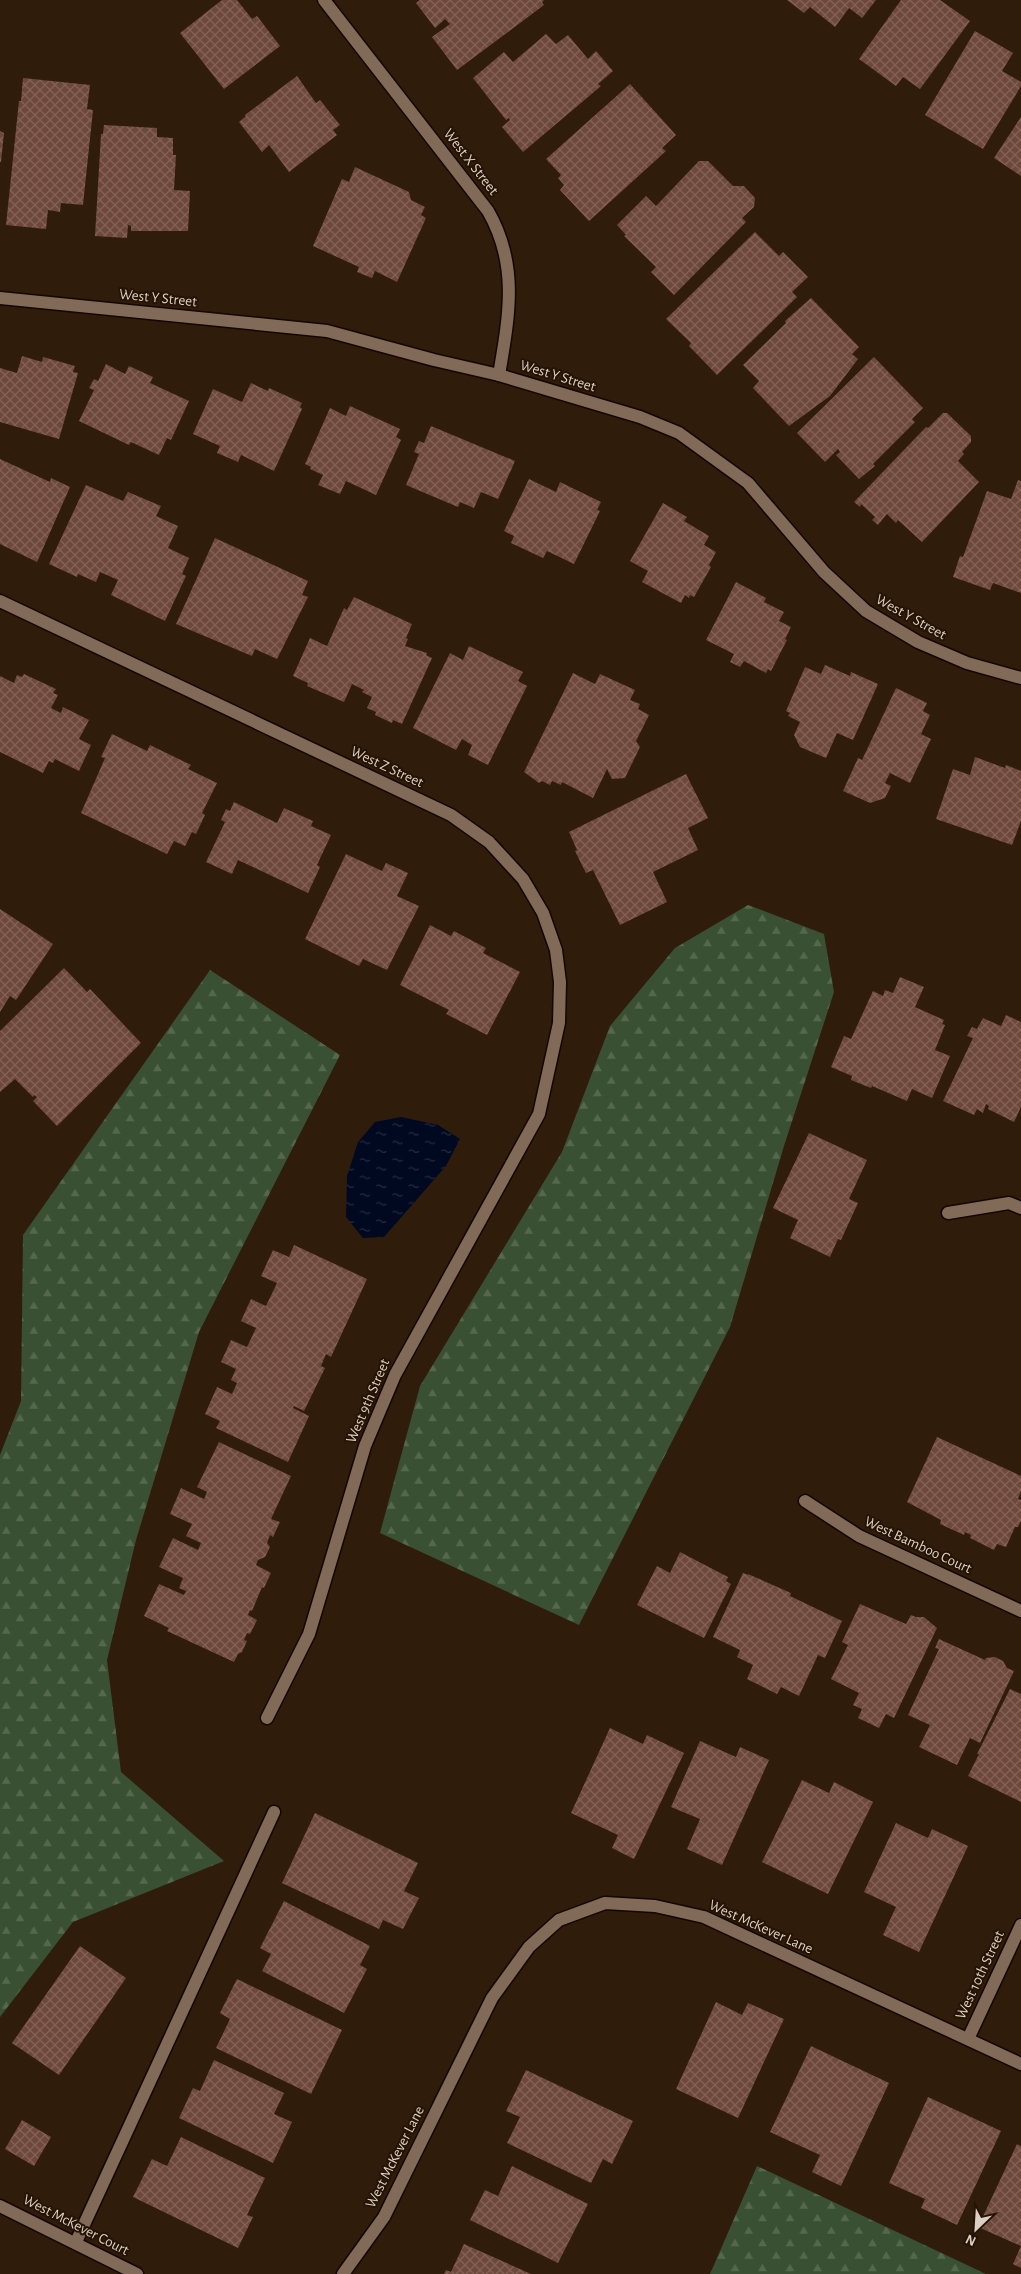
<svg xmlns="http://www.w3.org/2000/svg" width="1021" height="2274" viewBox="0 0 1021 2274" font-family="'Alegreya Sans',sans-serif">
  <defs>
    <pattern id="forest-firs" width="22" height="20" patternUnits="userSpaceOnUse" patternTransform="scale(1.25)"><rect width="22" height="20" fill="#395032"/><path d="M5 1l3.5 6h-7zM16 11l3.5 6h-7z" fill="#55684e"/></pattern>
    <pattern id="water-ripples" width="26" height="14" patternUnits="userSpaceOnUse" patternTransform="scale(1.25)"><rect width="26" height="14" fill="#000920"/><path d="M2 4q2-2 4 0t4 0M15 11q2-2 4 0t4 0" fill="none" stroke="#252c3f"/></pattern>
    <pattern id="building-cross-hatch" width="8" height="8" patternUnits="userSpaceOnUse" patternTransform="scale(1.25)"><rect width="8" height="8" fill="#6e483c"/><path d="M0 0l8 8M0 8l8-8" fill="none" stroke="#826157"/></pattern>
  </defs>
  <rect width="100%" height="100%" fill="#2f1c0b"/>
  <g fill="url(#forest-firs)">
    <path d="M748,905L824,934L834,992L784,1146L730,1327L579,1625L380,1533L420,1386L562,1152L610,1026L675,948Z"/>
    <path d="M210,970L340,1055L199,1332L136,1540L107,1660L121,1772L224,1861L73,1922L0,2017V1455L21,1401L23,1235Z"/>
    <path d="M757,2166L986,2274H710Z"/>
  </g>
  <path fill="url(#water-ripples)" d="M401,1117L438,1125L460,1139L446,1166L384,1237L363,1238L346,1217L347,1176L358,1142L375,1122Z"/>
  <g fill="url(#building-cross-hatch)">
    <path d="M222,0H237L252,19L257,16L280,46L224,89L180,33Z"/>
    <path d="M420,0H544L542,2L544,5L457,70L432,37L450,24L445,19L435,28L416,3Z"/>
    <path d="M787,0H876L862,18L849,8L835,27L810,7L804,13Z"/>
    <path d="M901,0H940L970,21L920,89L903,77L896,86L859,59Z"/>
    <path d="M975,31L1013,53L1002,71L1021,82V86L983,149L925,115Z"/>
    <path d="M546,34L556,44L568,35L588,59L596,51L613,71L598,84L601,86L523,152L502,127L510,120L509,118L506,120L473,78L504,52L513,62Z"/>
    <path d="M297,76L316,103L320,100L340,125L333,130L337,135L289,172L269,145L262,152L239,122L246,116L245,115Z"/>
    <path d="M23,78L90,85L87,109L93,110L83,205L61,203L60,212L48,210L46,229L6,225L19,101H21Z"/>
    <path d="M630,84L676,135L662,148L666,151L589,221L560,190L564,185L558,178L561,175L546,159Z"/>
    <path d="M1021,117V176L994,158Z"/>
    <path d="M104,125L157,128V137L173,138V155H176L174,190L190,191L188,231H131V226L128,225L127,238L95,236L101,134H103Z"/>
    <path d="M0,131L4,133L1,162H0Z"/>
    <path d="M699,161H708L733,186H744L755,198L754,207L742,218L746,222L674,295L651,272L656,267L624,236L626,235L617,225L646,196L656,206Z"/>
    <path d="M355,167L409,192L411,200L425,207L421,215L426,218L397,282L375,271L372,278L357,272L359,267L313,246L342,179L349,182Z"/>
    <path d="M755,232L779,256L783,252L808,277L792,292L797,297L717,375L689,346L691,343L666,319Z"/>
    <path d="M811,298L859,347L852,354L858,359L830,396L789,426L753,388L759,381L743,365L786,323L785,321Z"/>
    <path d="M22,356L42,362L43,357L75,366L73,372L78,373L59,439L0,422V368L17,373Z"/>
    <path d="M874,357L923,408L912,419L915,422L873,464L875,466L859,479L836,455L840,452L838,449L825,462L797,433Z"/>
    <path d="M106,364L125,374L129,366L153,377L150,383L189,401L171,440L167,438L159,455L131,442L129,445L79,421L94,390L89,388L94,379L98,381Z"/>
    <path d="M251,383L268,391L269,388L302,403L300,407L302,409L274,471L241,455L238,462L217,453L220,446L193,434L213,389L242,402Z"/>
    <path d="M350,406L400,429L396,437L401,440L376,495L346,481L340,494L318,485L323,475L310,469L311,467L305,464L330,408L346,416Z"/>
    <path d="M943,413H947L971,436V442L962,452L964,454L958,461L979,482L922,542L898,520L896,523L887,514L878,525L872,520L875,517L861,504L860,507L854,502L926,427L928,428Z"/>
    <path d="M431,426L515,461L498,499L481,492L474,508L460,502L458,507L406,485L419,454L414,452L419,441L424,443Z"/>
    <path d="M0,459L50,482L51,478L70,487L37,562L0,544Z"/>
    <path d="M529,479L556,492L560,482L601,502L597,510L600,511L574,564L547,551L543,558L511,543L514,536L504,531Z"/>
    <path d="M1018,480L1021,481V593L993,583L990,590L953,577L960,556L963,557L987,491L1011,499Z"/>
    <path d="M86,485L123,501L128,492L161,506L156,516L178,526L168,548L189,558L182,574L186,576L165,621L111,595L118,580L100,572L96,582L78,574L77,577L49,564Z"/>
    <path d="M663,503L687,517L684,521L709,536L704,545L716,552L709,565L711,567L694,597L690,595L689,598L685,595L681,603L642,582L648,571L630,561Z"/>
    <path d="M215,538L308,581L302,595L308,597L277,659L255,649L252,656L176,624Z"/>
    <path d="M736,582L766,598L764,602L784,612L779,621L791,627L785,639L787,640L771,671L768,669L766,673L744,661L740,667L730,662L734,654L706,640Z"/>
    <path d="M354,597L412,624L406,638L408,639L405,646L427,653L426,655L432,658L402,724L393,720L392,723L375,715L376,712L367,708L372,697L362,692L364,690L352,684L344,702L307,686L308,683L293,676L310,638L327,646L344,608L347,610Z"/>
    <path d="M469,646L523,672L518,681L527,686L488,765L468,755L472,745L462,739L456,750L413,728L450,653L463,660Z"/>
    <path d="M825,665L850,676L851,672L878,684L853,740L837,733L826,758L800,747L794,735L800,722L788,716L790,713L786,711L805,667L821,674Z"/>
    <path d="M573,673L595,684L600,674L635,690L630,700L640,704L638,709L649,715L636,741L640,747L625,778L612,779L607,769L593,798L562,782L561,785L552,781L550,785L542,781L539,783L524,772Z"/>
    <path d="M24,674L56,689L53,693L58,695L51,708L61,713L63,707L89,720L79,739L91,745L79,771L55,759L53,763L49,761L43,773L0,752V676L14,683L17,675L22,677Z"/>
    <path d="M896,688L927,703L923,711L930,715L921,734L931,739L910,783L890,773L885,783L891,786L885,798L870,803L843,791L858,758L862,760Z"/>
    <path d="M112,734L147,751L150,745L191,765L188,769L217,783L202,813L205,815L196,834L192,832L185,846L174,841L167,854L81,813L105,758L101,757Z"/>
    <path d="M975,757L1005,768L1006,765L1021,771V821L1012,845L936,819L953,769L970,775Z"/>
    <path d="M686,774L708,818L688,828L698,850L653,872L667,902L620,925L593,870L586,873L575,851L577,850L569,832Z"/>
    <path d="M234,802L277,823L284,808L313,821L311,826L331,835L317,865L320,867L308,893L238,860L232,874L206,862L225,822L221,820L226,809L230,811Z"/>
    <path d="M346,854L382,871L386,863L408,873L397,896L419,906L387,970L363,959L359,966L305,939Z"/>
    <path d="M0,909L53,944L16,1000L10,996L0,1012Z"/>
    <path d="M430,925L451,936L454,931L486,948L483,953L520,972L487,1035L446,1014L449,1010L400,985Z"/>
    <path d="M64,968L87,992L90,989L141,1043L57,1126L33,1101L37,1097L34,1095L33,1097L15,1079L0,1092V1031Z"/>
    <path d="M900,977L924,987L915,1007L944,1020L942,1024L945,1025L935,1050L950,1056L932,1098L912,1089L907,1101L872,1086L871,1088L851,1080L852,1076L831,1067L844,1036L851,1039L873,991L883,996L885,990L893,993Z"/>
    <path d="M1006,1015L1021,1022V1107L1014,1122L988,1109L989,1106L986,1104L983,1113L977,1109L974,1115L943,1101L973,1038L967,1036L972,1027L977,1029L983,1018L1001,1026Z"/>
    <path d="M809,1133L867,1160L849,1199L858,1203L841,1240L838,1239L830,1257L790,1238L798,1220L773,1208Z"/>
    <path d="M294,1245L367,1279L331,1357L326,1354L321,1366L325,1368L304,1411L294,1406L293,1408L309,1416L288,1462L216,1428L220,1421L205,1414L217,1387L232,1394L237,1383L231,1380L236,1369L221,1362L231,1340L247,1347L256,1328L241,1321L251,1299L266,1306L277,1283L261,1276L273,1250L289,1257Z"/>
    <path d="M937,1437L1021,1476V1491L1018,1499L1021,1500V1521L1018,1527H1015L1006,1547L997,1544L994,1550L970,1538L971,1535L965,1532L964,1535L940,1524L941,1520L907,1502Z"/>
    <path d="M219,1442L291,1476L271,1519L280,1522L273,1537L270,1535L267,1543L270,1547L265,1557L258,1560L256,1565L271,1573L264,1588L262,1587L252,1611L250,1610L248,1615L257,1620L250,1634L247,1633L244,1640L247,1641L242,1652L238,1654L234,1662L167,1631L169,1628L144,1616L159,1584L184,1595L186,1591L179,1588L183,1578L159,1567L173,1538L198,1550L201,1543L186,1536L192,1524L170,1514L181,1488L204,1499L207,1492L197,1487Z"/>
    <path d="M680,1552L728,1577L726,1581L731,1584L704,1638L637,1605L657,1566L670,1573Z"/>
    <path d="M743,1573L748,1575V1574L791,1593L790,1596L842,1621L825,1658L818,1655L799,1696L781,1687L777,1694L747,1679L753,1665L737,1657L740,1650L713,1637Z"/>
    <path d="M860,1604L906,1624L911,1615L916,1617H924L937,1628L894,1718L886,1714L879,1728L858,1718L862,1709L853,1705L859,1693L831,1679L848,1645L842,1642Z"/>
    <path d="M939,1639L985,1660L986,1658L995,1657L1003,1661L1007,1668L1014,1671L980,1743L970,1738L957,1765L919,1747L930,1725L908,1715L939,1649L935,1648Z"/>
    <path d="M1010,1689L1021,1694V1802L968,1776L979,1754H977Z"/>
    <path d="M610,1728L643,1744L647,1735L684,1753L634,1859L612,1848L618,1835L571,1813Z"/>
    <path d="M700,1741L736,1757L740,1747L769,1760L722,1865L687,1849L700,1819L671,1807Z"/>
    <path d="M802,1780L829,1793L834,1782L873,1802L828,1894L762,1862Z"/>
    <path d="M315,1813L418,1863L404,1891L419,1898L403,1929L383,1920L379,1929L282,1883Z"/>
    <path d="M896,1823L928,1838L932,1829L968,1846L919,1952L883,1935L896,1907L864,1892Z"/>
    <path d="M284,1901L370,1946L360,1965L367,1969L344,2013L262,1971L271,1954L260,1948Z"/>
    <path d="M80,1946L126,1978L59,2075L12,2043Z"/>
    <path d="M237,1979L342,2030L311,2094L216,2048L230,2019L220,2013Z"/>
    <path d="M716,2002L742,2015L748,2003L784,2019L738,2118L676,2089Z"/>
    <path d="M811,2046L889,2083L841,2186L812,2172L820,2155L770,2132Z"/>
    <path d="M214,2060L284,2093L274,2114L292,2122L273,2163L179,2118L193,2088L200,2091Z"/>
    <path d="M526,2070L633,2121L612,2164L603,2159L591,2183L507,2143L520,2117L506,2111Z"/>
    <path d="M928,2097L1001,2131L957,2225L921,2208L925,2199L889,2183Z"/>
    <path d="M22,2120L51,2137L34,2166L5,2149Z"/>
    <path d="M181,2137L265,2178L247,2215L253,2217L238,2248L133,2197L152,2159L167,2166Z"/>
    <path d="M1017,2144L1021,2146V2268L1013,2264L1021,2246L978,2227Z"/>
    <path d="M512,2166L588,2204L558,2263L470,2220L485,2190L498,2196Z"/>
    <path d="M464,2244L531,2274H444L446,2270L451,2272Z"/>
  </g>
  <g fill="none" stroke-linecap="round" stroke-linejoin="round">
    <defs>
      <path id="service" d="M76,2242L274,1812"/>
      <g id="minor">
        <path d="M324,0L488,211C519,265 509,316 499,375"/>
        <path d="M0,298L327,331L434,360L499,375L640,417L679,433L748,483L824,572L866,611L918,642L967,663L1021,678"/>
        <path d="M0,601L451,815L489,842L523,879L543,913L556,950L560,982L559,1023L539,1114L395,1375L365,1446L309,1634L267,1718"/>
        <path d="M948,1213L1009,1203L1021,1208"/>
        <path d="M805,1501L859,1536L1021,1611"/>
        <path d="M968,2039L1021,1925"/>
        <path d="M0,2206L137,2274"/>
        <path d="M343,2274L384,2217L492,1998L529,1947L559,1920L605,1903L655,1906L704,1917L1021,2064"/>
      </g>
    </defs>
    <use href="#service" stroke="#160600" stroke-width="15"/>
    <use href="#minor" stroke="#160600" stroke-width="15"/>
    <use href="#service" stroke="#816a57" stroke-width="12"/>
    <use href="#minor" stroke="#816a57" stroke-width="12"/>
  </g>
  <g text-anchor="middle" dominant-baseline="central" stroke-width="4" stroke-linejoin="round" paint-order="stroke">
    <g font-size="15" fill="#dccfc5" stroke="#251303">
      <text transform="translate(471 162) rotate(52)">West X Street</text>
      <text transform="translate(158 298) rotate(6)">West Y Street</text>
      <text transform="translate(558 376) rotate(17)">West Y Street</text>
      <text transform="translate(911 617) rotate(29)">West Y Street</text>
      <text transform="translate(387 767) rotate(25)">West Z Street</text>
      <text transform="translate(368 1401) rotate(-67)">West 9th Street</text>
      <text transform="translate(918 1545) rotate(25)">West Bamboo Court</text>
      <text transform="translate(761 1927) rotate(24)">West McKever Lane</text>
      <text transform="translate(980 1975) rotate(-65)">West 10th Street</text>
      <text transform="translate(395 2157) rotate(-63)">West McKever Lane</text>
      <text transform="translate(76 2225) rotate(27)">West McKever Court</text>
    </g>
  </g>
  <g transform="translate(976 2229) rotate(205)" stroke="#251303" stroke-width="4" paint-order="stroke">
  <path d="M0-4L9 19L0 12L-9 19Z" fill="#dccfc5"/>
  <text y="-8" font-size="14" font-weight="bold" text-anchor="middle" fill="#dccfc5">N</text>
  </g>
</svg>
